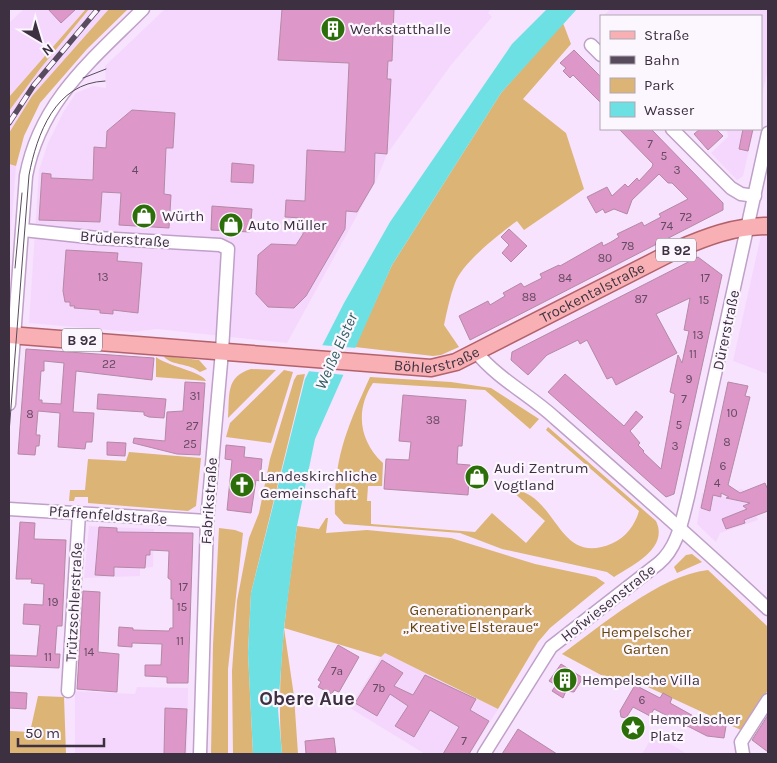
<svg xmlns="http://www.w3.org/2000/svg" width="777" height="763" viewBox="0 0 777 763" font-family="Karla,sans-serif">
  <rect width="100%" height="100%" fill="#f7e3fd"/>
  <g fill="#f5d7fe">
    <path d="M24,9H86L9,97V23Z"/>
    <path d="M89,9H109L32,96L9,133V111L40,69Z"/>
    <path d="M165,9H491L488,13L492,17L451,65L387,154L377,179L287,343L157,329L132,332L29,323L39,170L48,143L64,111L76,93L93,86L106,88L105,66Z"/>
    <path d="M611,9H768V68L761,100V16H603Z"/>
    <path d="M727,129H754L743,176L737,180L711,153L728,137Z"/>
    <path d="M9,164L16,166L9,257Z"/>
    <path d="M768,204V374L733,361Z"/>
    <path d="M742,489L748,495L758,520L720,533L716,542L697,524L702,493L730,498L733,491Z"/>
    <path d="M89,526L154,529L153,567L140,568V576L84,578Z"/>
    <path d="M385,653L498,709L470,754H425L350,708L381,657Z"/>
    <path d="M137,687L188,688L187,754H75V691L135,694Z"/>
    <path d="M654,734L687,754H642Z"/>
  </g>
  <g fill="#dcb475">
    <path d="M86,9H89L40,69L9,111V97Z"/>
    <path d="M109,9H128L87,49L40,103L24,136L16,166L9,164V133L32,96Z"/>
    <path d="M563,23L571,44L523,99L566,133L584,189L524,230L517,221C499,234 463,262 455,283C450,296 447,311 444,325L459,347L441,355L433,356L355,347L392,265L501,93Z"/>
    <path d="M165,356L199,360L207,369L200,372C189,363 173,366 164,357Z"/>
    <path d="M156,357C167,366 203,372 206,381L156,377Z"/>
    <path d="M251,369L276,370L228,418C230,395 225,377 251,369Z"/>
    <path d="M284,370L293,372L271,443L226,437L230,423Z"/>
    <path d="M305,374L251,593L248,653L253,754H233L232,671L237,601L249,538L259,513L270,459L294,380L297,375Z"/>
    <path d="M370,377L451,382L491,388L539,419L530,429L485,390L373,383C355,410 359,441 383,463L382,486H368L367,501H371V524L475,532L492,513L526,543L545,521L510,489C559,492 556,569 613,543C626,537 635,525 639,511L546,430L548,427L656,521C669,548 633,565 614,577L607,572L502,549L460,533L344,524L335,514C333,458 348,426 370,377Z"/>
    <path d="M129,452L201,458L196,506L188,511L88,503V497H75L74,501H69L70,490H85L88,459L126,461Z"/>
    <path d="M326,518H328L326,533L367,530L451,538L535,564L596,577L605,583L550,628L538,642L498,709L385,653L381,657L284,628L294,696L298,754H282C275,677 287,602 297,526L319,529Z"/>
    <path d="M219,528L235,530L243,533L228,669V754H211L213,645Z"/>
    <path d="M692,554L702,562L677,573L674,567L686,555Z"/>
    <path d="M708,570L768,627V690L741,730L635,681L601,675L562,654C601,626 660,575 708,570Z"/>
    <path d="M38,696L64,697L66,754H9V712L10,731L30,732Z"/>
  </g>
  <path fill="#6de0e4" d="M547,9H577L501,93L392,265L315,439L297,526L284,628L278,710L282,754H253L248,653L251,593L305,379L344,303L390,222L512,44Z"/>
  <path fill="#f7e3fd" d="M320,345L357,348L345,375L307,371Z"/>
  <g fill="#dd97c8" stroke="#b489a6" fill-rule="evenodd">
    <path d="M48,9H76L61,23Z"/>
    <path d="M282,9H394L392,61H388L387,79H391L387,154L375,153L374,183L357,212L346,211L345,229L306,296L294,308L268,307L256,294L258,255L271,244L296,245L303,234V218L285,217L286,200L305,201L307,150L345,152L349,63L278,60Z"/>
    <path d="M574,50L601,77V103L573,75L570,78L563,71L566,68L560,63Z"/>
    <path d="M132,110L175,113L173,148H166L164,194L171,195L169,228L119,225L121,193L102,192L100,222L39,220L42,173L51,174V178L93,180L94,147L106,148L107,131Z"/>
    <path d="M619,129H651L723,203V210L470,340L459,316L488,301L490,305L505,296L503,293L521,283L524,287L542,278L540,274L559,265L560,266L602,242L603,246L611,242L619,237L617,234L642,222L644,226L661,217L659,214L688,199L672,183H668L659,174L632,200L627,214L614,209L605,213L603,209L596,213L587,197L607,187L612,196L625,184L628,187L637,178L639,181L652,167L653,164Z"/>
    <path d="M700,129H716L723,136L708,150L694,134Z"/>
    <path d="M743,129H753L748,151L739,149Z"/>
    <path d="M232,163L254,165L253,183L231,182Z"/>
    <path d="M212,206L252,209L250,232L211,230Z"/>
    <path d="M509,229L527,246L511,262L502,253L509,245L501,237Z"/>
    <path d="M66,250L118,253L117,261L142,263L138,313L113,310V314L100,313V310L74,308L75,306H70V302H65L63,291Z"/>
    <path d="M698,257L722,275L674,494L666,497L548,392L565,374L624,426L636,411L643,417L630,431L640,443L638,445L644,451L643,452L661,469L675,394L670,392L678,355L682,363L687,340L689,331L684,330L690,298L656,314L677,353L616,385L612,377L607,379L587,340L580,344L578,340L547,355L528,375L511,360L512,352Z"/>
    <path d="M26,349L154,358L152,380L76,371L73,412L94,413L92,442H86L85,449L58,447L60,413L38,411L36,435H40L39,446H36L35,455L18,454ZM44,361L64,363L61,404L42,403V400H39L41,371H44Z"/>
    <path d="M185,382L205,383L200,455L177,454L133,443L134,438L165,441L167,412L183,411Z"/>
    <path d="M728,382L748,386L745,396L750,397L728,485L740,493L765,483L768,490V511L744,520L745,523L726,529L722,519L747,509L743,506L750,503L726,498L729,497L721,493V497L713,495L710,511L701,508Z"/>
    <path d="M98,394L166,399L164,418L149,417L144,415V412L97,409Z"/>
    <path d="M403,395L466,400L462,446H458L457,464L470,465L468,495L384,489L386,459L409,460L411,442L399,441Z"/>
    <path d="M107,442L126,443L125,456L107,455Z"/>
    <path d="M226,445L245,447L244,457L262,459L260,481L256,480L251,513L227,510L232,460L225,459Z"/>
    <path d="M20,522L35,523L34,539L66,540L62,626H57L55,654H60L59,668L9,666V655L37,656L40,625L23,624L24,604L43,605L44,584L31,583L32,579H16Z"/>
    <path d="M99,527L117,528V532L193,533L188,683H167V677L145,676V665H161L162,644L132,643V647L118,646L119,627L133,628V630L169,631L170,628H173V599H171V580L168,578L169,551L150,550V555H146L145,568L114,567V576L95,575Z"/>
    <path d="M83,591L100,592L98,652L119,654L117,692L77,689Z"/>
    <path d="M338,645L359,657L339,692L334,690L332,694L318,687L321,682L318,680Z"/>
    <path d="M382,660L403,673L394,686L413,695L425,675L476,699L470,710L489,721L469,754H443L459,727L430,710L414,737L395,726L408,706L390,694L377,716L355,703Z"/>
    <path d="M561,664L583,678L574,692L566,691L563,698L552,691L556,685L549,681Z"/>
    <path d="M635,685L660,698L663,693L672,698L670,703L706,723L726,726L724,738L707,736L654,709L650,716L633,707L626,718L621,717L620,711Z"/>
    <path d="M9,692L27,693L26,709L9,708Z"/>
    <path d="M165,708L187,709L185,754H164Z"/>
    <path d="M768,715V752L752,740Z"/>
    <path d="M518,729L557,754H502Z"/>
    <path d="M334,738L336,754H306L305,741Z"/>
  </g>
  <g fill="none" stroke-linecap="round" stroke-linejoin="round">
    <defs>
      <g id="minor">
        <path d="M591,45L601,55"/>
        <path d="M672,129L731,188L741,194L755,196"/>
        <path d="M23,230L98,238L220,245L228,249L222,351L207,521L200,754"/>
        <path d="M476,352C498,379 530,395 555,418C627,481 699,544 768,609"/>
        <path d="M9,404L26,176C40,101 92,60 143,9"/>
        <path d="M9,509L207,521"/>
        <path d="M68,691L79,513"/>
        <path d="M484,754L551,647L659,563C678,547 682,520 688,497L768,133"/>
        <path d="M743,754L741,742L768,700"/>
      </g>
      <g id="major">
        <path id="s1" d="M9,335L431,368L456,362L676,250C706,237 734,226 768,226"/>
      </g>
    </defs>
    <use href="#minor" stroke="#bfa0c8" stroke-width="15"/>
    <use href="#major" stroke="#b3626b" stroke-width="19"/>
    <use href="#minor" stroke="#fff" stroke-width="12"/>
    <use href="#major" stroke="#f8b0b4" stroke-width="16"/>
    <g stroke="#584b5d" stroke-width="1">
      <path d="M83,78L106,69"/>
      <path d="M15,268L22,193"/>
      <path d="M9,433L29,175C37,134 55,83 105,81"/>
    </g>
    <defs>
      <path id="rail" d="M9,123L34,85L98,9"/>
    </defs>
    <use href="#rail" stroke="#584b5d" stroke-width="5.5"/>
    <use href="#rail" stroke="#fcf6fe" stroke-width="4" stroke-dasharray="11" stroke-linecap="butt"/>
  </g>
  <defs>
    <symbol id="building-disc" viewBox="-11 -11 22 22"><circle r="9.5" fill="#2c6f0a" stroke="#fcf6fe"/><path d="M-4-6H4V6H1V3H-1V6H-4ZM-2.5-4.3h1.7v1.8h-1.7ZM.8-4.3h1.7v1.8H.8ZM-2.5-1h1.7V.8h-1.7ZM.8-1h1.7V.8H.8Z" fill="#fff"/></symbol>
    <symbol id="shop-disc" viewBox="-11 -11 22 22"><circle r="9.5" fill="#2c6f0a" stroke="#fcf6fe"/><path d="M-5-2.5h2.3a2.7 3.5 0 0 1 5.4 0H5L5.5 6h-11ZM-1.5-2.5h3a1.5 2.3 0 0 0-3 0Z" fill="#fff"/></symbol>
    <symbol id="church-disc" viewBox="-11 -11 22 22"><circle r="9.5" fill="#2c6f0a" stroke="#fcf6fe"/><path d="M-1.2-6h2.4v3.5h3.3v2.4h-3.3V6h-2.4V-.1h-3.3v-2.4h3.3Z" fill="#fff"/></symbol>
    <symbol id="sight-disc" viewBox="-11 -11 22 22"><circle r="9.5" fill="#2c6f0a" stroke="#fcf6fe"/><path d="M0-6L1.8-2.2L6-1.7L2.9 1.2L3.7 5.4L0 3.3L-3.7 5.4L-2.9 1.2L-6-1.7L-1.8-2.2Z" fill="#fff"/></symbol>
  </defs>
  <g fill-rule="evenodd">
    <use href="#building-disc" x="319" y="15" width="28" height="28"/>
    <use href="#shop-disc" x="130" y="202" width="28" height="28"/>
    <use href="#shop-disc" x="217" y="211" width="28" height="28"/>
    <use href="#shop-disc" x="463" y="463" width="28" height="28"/>
    <use href="#church-disc" x="228" y="471" width="28" height="28"/>
    <use href="#building-disc" x="551" y="666" width="28" height="28"/>
    <use href="#sight-disc" x="619" y="714" width="28" height="28"/>
  </g>
  <g text-anchor="middle" dominant-baseline="central" stroke-width="4.5" stroke-linejoin="round" paint-order="stroke">
    <g font-size="12" fill="#654a63">
      <text x="650" y="144">7</text>
      <text x="664" y="156">5</text>
      <text x="135" y="170">4</text>
      <text x="677" y="170">3</text>
      <text x="686" y="217">72</text>
      <text x="667" y="226">74</text>
      <text x="628" y="246">78</text>
      <text x="605" y="258">80</text>
      <text x="103" y="277">13</text>
      <text x="565" y="278">84</text>
      <text x="705" y="278">17</text>
      <text x="529" y="297">88</text>
      <text x="641" y="299">87</text>
      <text x="704" y="300">15</text>
      <text x="698" y="335">13</text>
      <text x="693" y="354">11</text>
      <text x="109" y="364">22</text>
      <text x="689" y="379">9</text>
      <text x="195" y="396">31</text>
      <text x="684" y="399">7</text>
      <text x="732" y="413">10</text>
      <text x="30" y="414">8</text>
      <text x="433" y="420">38</text>
      <text x="679" y="425">5</text>
      <text x="192" y="426">27</text>
      <text x="727" y="442">8</text>
      <text x="190" y="444">25</text>
      <text x="675" y="446">3</text>
      <text x="723" y="466">6</text>
      <text x="717" y="483">4</text>
      <text x="183" y="587">17</text>
      <text x="53" y="602">19</text>
      <text x="182" y="607">15</text>
      <text x="180" y="641">11</text>
      <text x="89" y="652">14</text>
      <text x="48" y="657">11</text>
      <text x="337" y="671">7a</text>
      <text x="379" y="688">7b</text>
      <text x="642" y="700">6</text>
      <text x="464" y="741">7</text>
    </g>
    <g fill="#fcf6fe" stroke="#766c7a" stroke-width="1">
      <rect x="656" y="238.5" width="40" height="23" rx="4"/>
      <rect x="62" y="328.5" width="40" height="23" rx="4"/>
    </g>
    <g font-size="14" font-weight="bold" fill="#3d3141">
      <text x="676" y="250">B 92</text>
      <text x="82" y="340">B 92</text>
    </g>
    <g font-size="15" fill="#3d3141" stroke="#fcf6fe" text-anchor="start">
      <text x="350" y="29">Werkstatthalle</text>
      <text x="162" y="216">Würth</text>
      <text x="248" y="225">Auto Müller</text>
      <text x="494" y="468">Audi Zentrum<tspan x="494" dy="17">Vogtland</tspan></text>
      <text x="260" y="476">Landeskirchliche<tspan x="260" dy="17">Gemeinschaft</tspan></text>
      <text x="582" y="680">Hempelsche Villa</text>
      <text x="650" y="719">Hempelscher<tspan x="650" dy="17">Platz</tspan></text>
    </g>
    <g font-size="15" fill="#3d3141" stroke="#fcf6fe">
      <text transform="translate(125 239) rotate(4)">Brüderstraße</text>
      <text stroke="none"><textPath href="#s1" startOffset="602">Trockentalstraße</textPath></text>
      <text transform="translate(726 330) rotate(-78)">Dürerstraße</text>
      <text stroke="none"><textPath href="#s1" startOffset="430">Böhlerstraße</textPath></text>
      <text transform="translate(209 501) rotate(-86)">Fabrikstraße</text>
      <text transform="translate(108 515) rotate(4)">Pfaffenfeldstraße</text>
      <text transform="translate(74 602) rotate(-87)">Trützschlerstraße</text>
      <text transform="translate(608 603) rotate(-38)">Hofwiesenstraße</text>
    </g>
    <g font-size="15" fill="#64460c" stroke="#fcf6fe">
      <text x="471" y="610">Generationenpark<tspan x="471" dy="17">„Kreative Elsteraue“</tspan></text>
      <text x="646" y="632">Hempelscher<tspan x="646" dy="17">Garten</tspan></text>
    </g>
    <g font-size="16" font-style="italic" fill="#2d5f60" stroke="#fcf6fe">
      <text transform="translate(336 351) rotate(-66)">Weiße Elster</text>
    </g>
    <g font-size="20" font-weight="bold" fill="#3d3141" stroke="#fcf6fe">
      <text x="307" y="698">Obere Aue</text>
    </g>
  </g>
  <rect width="777" height="763" fill="none" stroke="#3d3141" stroke-width="20"/>
  <rect x="600" y="15" width="162" height="115" fill="#fcf6fe" stroke="#b0a7b2"/>
  <rect x="610" y="31" width="25" height="8" fill="#f8b0b4" stroke="#b0a7b2"/>
  <text x="644" y="40" font-size="15" fill="#3d3141">Straße</text>
  <rect x="610" y="56" width="25" height="8" fill="#584b5d" stroke="#b0a7b2"/>
  <text x="644" y="65" font-size="15" fill="#3d3141">Bahn</text>
  <rect x="610" y="78" width="25" height="15" fill="#dcb475" stroke="#b0a7b2"/>
  <text x="644" y="90" font-size="15" fill="#3d3141">Park</text>
  <rect x="610" y="102" width="25" height="15" fill="#6de0e4" stroke="#b0a7b2"/>
  <text x="644" y="115" font-size="15" fill="#3d3141">Wasser</text>
  <g transform="translate(40 40) rotate(142)" stroke="#fcf6fe" stroke-width="4" paint-order="stroke">
  <path d="M0-4L9 19L0 12L-9 19Z" fill="#3d3141"/>
  <text y="-8" font-size="14" font-weight="bold" text-anchor="middle" fill="#3d3141">N</text>
  </g>
  <path d="M18 738v8h86v-8" fill="none" stroke="#3d3141" stroke-width="2.5"/>
  <text x="25" y="738" font-size="15" fill="#3d3141" stroke="#fcf6fe" stroke-width="4" paint-order="stroke">50 m</text>
</svg>
